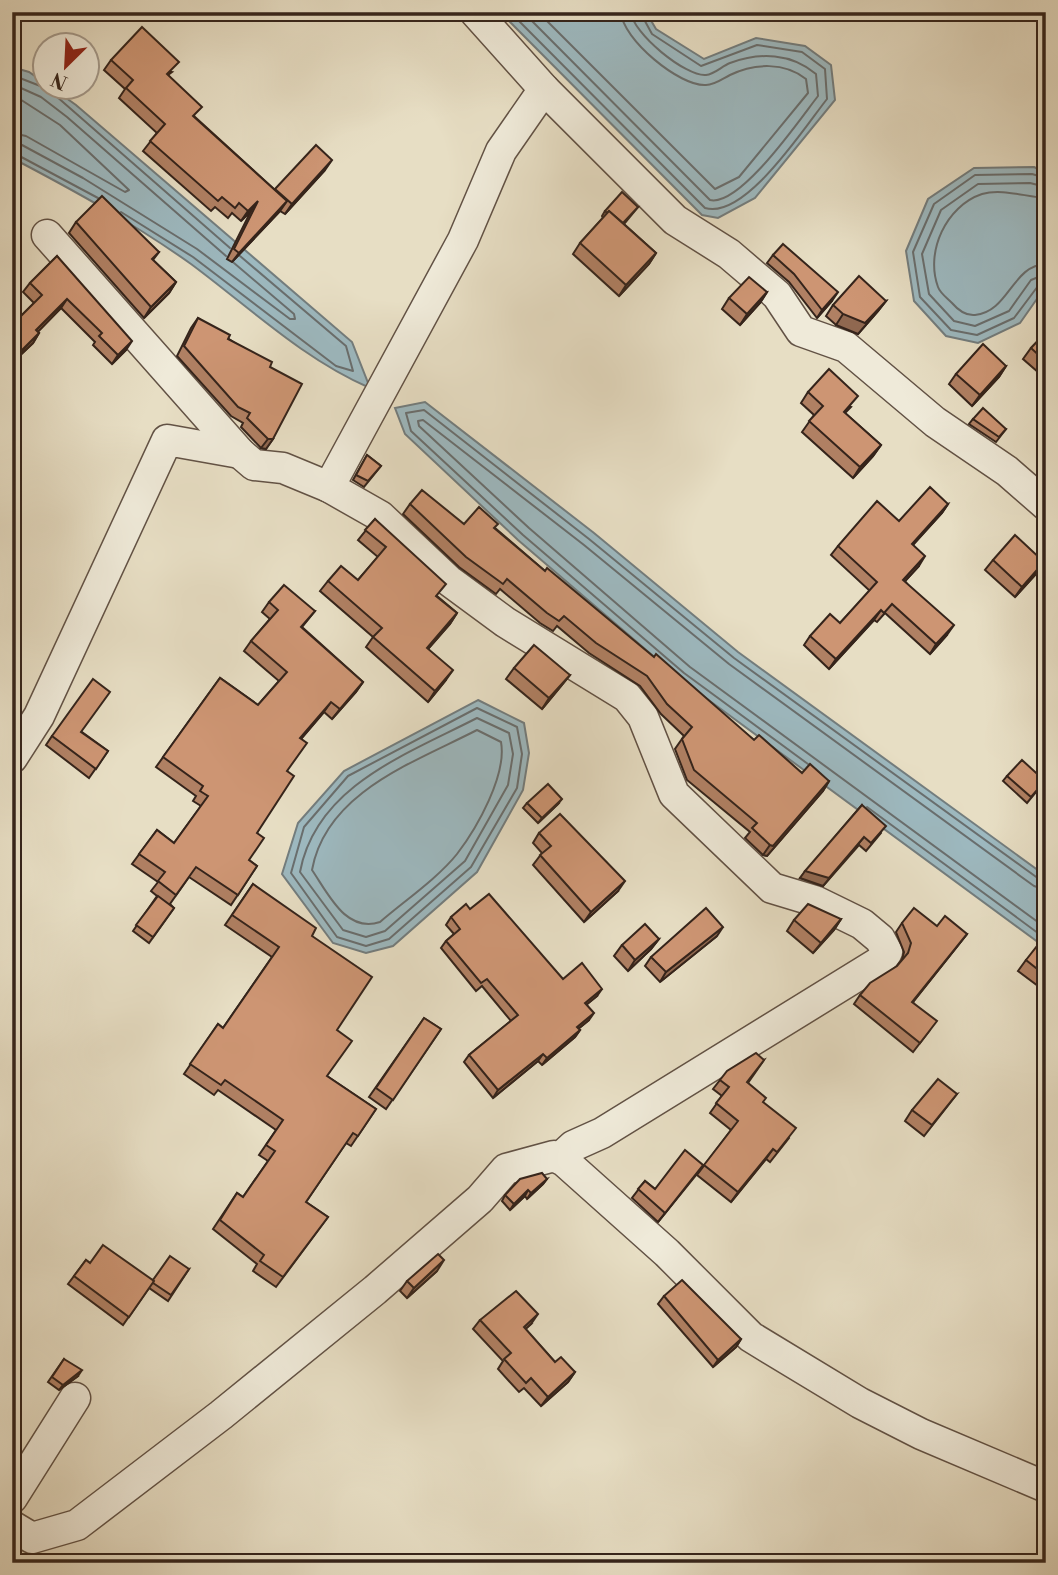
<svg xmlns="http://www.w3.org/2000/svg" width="1058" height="1575" viewBox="0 0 1058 1575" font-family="'Libre Bodoni',serif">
  <rect width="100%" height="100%" fill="#e7dec4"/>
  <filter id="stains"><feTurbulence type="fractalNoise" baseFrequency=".00286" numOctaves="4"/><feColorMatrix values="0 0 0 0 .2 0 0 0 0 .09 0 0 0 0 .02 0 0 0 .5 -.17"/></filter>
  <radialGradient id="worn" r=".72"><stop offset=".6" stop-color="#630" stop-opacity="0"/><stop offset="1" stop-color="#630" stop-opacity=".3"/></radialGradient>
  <g fill="#9db9c0" stroke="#737d7e" stroke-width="2">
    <path d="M500,12H646L656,29L704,59L756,38L805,46L831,65L835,100L755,198L718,218L702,215Z"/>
    <path d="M12,67L29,72L45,83L46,88H52L76,105L352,342L370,388C303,359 249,307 191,264C135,224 73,190 12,158Z"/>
    <path d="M1034,167L1046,173V286L1020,323L978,343L946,336L914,301L906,251L928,199L974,168Z"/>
    <path d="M425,402L594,533L738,652L1046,876V948L680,679L518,540L405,434L395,408Z"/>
    <path d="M478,700L524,723L529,753L523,790L477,872L393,946L366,953L333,943L282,874L298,823L344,771Z"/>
  </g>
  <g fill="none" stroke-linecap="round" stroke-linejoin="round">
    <g stroke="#696e6e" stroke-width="2">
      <path d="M510,12L705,208C745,220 804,128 827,99L825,69L802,52L757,45L701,66L652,34L640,12"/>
      <path d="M523,12L710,200C740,207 800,119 818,96L816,74C791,53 760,52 730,63C722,66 715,74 706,75C686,77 632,33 631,12"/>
      <path d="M538,12L715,189L739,177L808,93L806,79C785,62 754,63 730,75C722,79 715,85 706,85C680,87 622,39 621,12"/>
      <path d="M12,75L48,89L230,248"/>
      <path d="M12,84L41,97L67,117L226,256"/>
      <path d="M12,94L60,125L129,190L125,192L26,136L12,133"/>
      <path d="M12,143L22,145L83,178L197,249L290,319H295L294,314L234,263"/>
      <path d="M12,152L98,198"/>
      <path d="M1046,178L1032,174L975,175L934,204L913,252L920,297L951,330L977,335L1014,318L1038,286L1046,283"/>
      <path d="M1046,187L1030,183L978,184L941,210L922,254L929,294L954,321L975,326L1009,311L1031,280L1046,274"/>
      <path d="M1046,198C1026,197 1002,188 982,194C946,206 925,252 938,287C940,293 947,298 952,303C958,310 965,316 975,315C1009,312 1012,265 1046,264"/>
      <path d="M121,212L193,257L336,366L353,371L346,346L240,256"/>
      <path d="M477,708L517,727L522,754L517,788L471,867L389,939L366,946L337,937L291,873L304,827L348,776Z"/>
      <path d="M477,718L509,733L513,754L508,785L465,861L385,931L366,937L343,930L300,872C316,786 407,754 477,718Z"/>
      <path d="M477,730L501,742C507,775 477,828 457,854C438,878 403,902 380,922C346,933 329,895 312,870C326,792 415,762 477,730Z"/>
      <path d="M808,764L684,673L523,535L411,431L406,413L424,410L589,539L734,658L1039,879L1046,881"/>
      <path d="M867,807L1046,939"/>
      <path d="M1046,890L1034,886L729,664L584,545L423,420L418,421L419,426L529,528L690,667L1046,928"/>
    </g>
    <defs>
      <g id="minor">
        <path d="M475,12L544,89L675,220L729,254L777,295L801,331L846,347L935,422L1007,471L1046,505"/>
        <path d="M47,235L240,453L254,465L283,468L329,487L380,516L448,580L505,622L627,697L643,717L674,794L772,888L815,901L862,924L880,939L887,952L881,961L602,1133L573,1146L560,1158"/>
        <path d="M329,487L463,240L501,151L544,89"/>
        <path d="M12,758L39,716L167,440L240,453"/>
        <path d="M12,1498L75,1398"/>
        <path d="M12,1526L32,1538L77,1525L221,1415L375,1290L480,1199L506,1169L554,1156L564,1161L667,1253L751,1337L860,1403L921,1434L1046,1487"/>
      </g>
    </defs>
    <use href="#minor" stroke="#625245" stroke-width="33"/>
    <use href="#minor" stroke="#efead9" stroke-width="30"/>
  </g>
  <g fill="#b08063" stroke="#35241b" stroke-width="2">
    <path d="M111,60L172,72L168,75L195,117L275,190L325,170L285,214L280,211L232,262L227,259L251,211L241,221L232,213L228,218L215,207L211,211L143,151L157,133L119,98L125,89L104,70Z"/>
    <path d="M638,207L624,224L656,253L649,264L619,296L573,254L580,243L603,218L602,216L605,211Z"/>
    <path d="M76,222L159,252L153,260L176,282L169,293L144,318L69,233Z"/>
    <path d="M773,255L832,301L817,318L789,282L767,263Z"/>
    <path d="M57,256L126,350L112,364L93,345L95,342L61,308L37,332L39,333L33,343L12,363V325L34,303L23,292L30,283Z"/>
    <path d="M767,292L760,303L740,325L722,309L729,298Z"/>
    <path d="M886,301L878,311L858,334L836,325L826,316L833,305Z"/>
    <path d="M198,318L270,367L273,439L266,449L261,448L241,427L243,423L231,416L177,356L191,328Z"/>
    <path d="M1046,333V379L1023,359L1031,348Z"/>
    <path d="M1006,366L999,377L972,406L949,384L956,374Z"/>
    <path d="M808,392L851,407L845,413L881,445L873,456L853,478L802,432L814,415L801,403Z"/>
    <path d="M1046,401V413L1041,408Z"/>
    <path d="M973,419L1006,429L996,442L969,424Z"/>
    <path d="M367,455L381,466L364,487L353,480Z"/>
    <path d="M410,504L464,524L495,528L545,571L754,740L802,773L829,781L823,791L767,856L763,855L745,838L750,832L687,780L675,749L684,736L661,714L640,686L589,653L557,626L553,631L540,623L500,589L496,594L459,567L403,514Z"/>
    <path d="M948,504L942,513L913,545L919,566L905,581L947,635L930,654L885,613L877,622L874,620L829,669L804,645L810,636L840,623L870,591L831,555L838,546L899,521Z"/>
    <path d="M375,519L437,596L457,613L450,624L428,649L446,680L428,702L366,647L373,637L320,591L328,581L358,580L378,557L358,540Z"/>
    <path d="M993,560L1044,562L1037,573L1015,597L985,570Z"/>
    <path d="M269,602L315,611L302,627L363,682L356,692L332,719L324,712L301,739L287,771L257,833L249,860L257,866L231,905L189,877L170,904L174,908L149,943L133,931L157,896L151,891L158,882L132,864L157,830L174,843L201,806L193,801L196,796L156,767L220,678L258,705L279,681L244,651L251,641L270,619L262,612Z"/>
    <path d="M514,668L570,675L562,685L542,709L506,679Z"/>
    <path d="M82,732L108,751L89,778L46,745L52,736Z"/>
    <path d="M1007,776L1045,781L1027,803L1003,781Z"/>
    <path d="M527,803L558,804L538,823L523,808Z"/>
    <path d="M862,805L881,833L866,851L859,845L823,886L800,878Z"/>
    <path d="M539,833L618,891L584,922L533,865L542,853L533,843Z"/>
    <path d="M253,884L312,936L337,1030L327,1076L376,1109L351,1146L346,1143L306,1202L328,1217L276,1287L253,1271L257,1264L213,1229L237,1193L243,1197L268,1161L259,1155L276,1130L218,1090L214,1095L184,1074L218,1024L223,1028L272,957L225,925Z"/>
    <path d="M470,909L563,979L597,996L587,1004L589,1020L578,1029L580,1030L575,1037L542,1065L538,1061L493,1098L464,1062L469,1055L511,1021L482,986L476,991L441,948L446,941L454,934L446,925L451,917Z"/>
    <path d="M841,919L834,930L813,953L787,931L794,920Z"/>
    <path d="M902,923L937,926L967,934L913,1002L930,1030L913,1052L854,1004L860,995L897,966L902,960L904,952L896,932Z"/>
    <path d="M717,936L660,982L645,966L651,957Z"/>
    <path d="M659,939L651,949L628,971L614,956L622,945Z"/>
    <path d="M1046,945V992L1018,971L1026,960Z"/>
    <path d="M424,1018L441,1029L386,1109L369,1097Z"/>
    <path d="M764,1060L748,1083L789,1138L770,1162L766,1159L731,1202L697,1175L731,1130L710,1113L722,1096L713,1089L720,1080Z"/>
    <path d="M957,1094L924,1136L905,1121L912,1110Z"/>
    <path d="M703,1165L658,1222L632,1198L645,1181L655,1189Z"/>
    <path d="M547,1179L543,1184L527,1199L525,1196L510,1210L502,1201L505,1195Z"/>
    <path d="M86,1260L90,1263L153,1280L189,1269L168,1301L149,1288L123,1325L68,1284Z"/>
    <path d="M437,1271L407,1298L400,1291L407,1281Z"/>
    <path d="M664,1296L741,1339L736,1347L713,1367L658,1304Z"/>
    <path d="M480,1320L531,1324L525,1329L555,1362L575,1372L568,1382L541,1406L524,1388L519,1392L498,1369L503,1361L473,1329Z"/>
    <path d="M64,1359L78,1376L59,1390L48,1382Z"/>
  </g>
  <g fill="#906850" stroke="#35241b" stroke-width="2">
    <path d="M332,160L325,170L285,214L292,204Z"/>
    <path d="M258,201L251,211L241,221L248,211Z"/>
    <path d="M287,201L280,211L232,262L239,253Z"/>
    <path d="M656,253L649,264L619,296L626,285Z"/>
    <path d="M176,282L169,293L144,318L151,307Z"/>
    <path d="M767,292L760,303L740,325L747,314Z"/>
    <path d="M838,292L832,301L817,318L822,310Z"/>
    <path d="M67,299L61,308L30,340L36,330Z"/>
    <path d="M886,301L878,311L858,334L836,325L843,314Z"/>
    <path d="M39,333L33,343L12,363L13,360Z"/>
    <path d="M132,341L126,350L112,364L118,355Z"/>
    <path d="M1006,366L999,377L972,406L980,395Z"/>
    <path d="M268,439H273L266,449L261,448Z"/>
    <path d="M881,445L873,456L853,478L860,467Z"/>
    <path d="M948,504L942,513L905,553L912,544Z"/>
    <path d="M925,556L919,566L897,590L903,580Z"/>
    <path d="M1044,562L1037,573L1015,597L1022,587Z"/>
    <path d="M881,610L874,620L829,669L836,659Z"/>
    <path d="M457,613L450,624L420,658L427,648Z"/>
    <path d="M954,625L947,635L930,654L936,644Z"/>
    <path d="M453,670L446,680L428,702L435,691Z"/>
    <path d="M570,675L562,685L542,709L549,698Z"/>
    <path d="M363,682L356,692L332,719L340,709Z"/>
    <path d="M331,702L324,712L293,748L300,738Z"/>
    <path d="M829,781L823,791L767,856L763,855L770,845Z"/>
    <path d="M562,799L558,804L538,823L542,818Z"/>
    <path d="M864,837L823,886L800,878L805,871Z"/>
    <path d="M625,881L618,891L584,922L591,912Z"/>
    <path d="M841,919L834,930L813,953L821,943Z"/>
    <path d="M723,927L717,936L660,982L666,972Z"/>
    <path d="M967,934L960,943L906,1011L912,1002Z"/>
    <path d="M659,939L651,949L628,971L635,960Z"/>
    <path d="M602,989L597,996L580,1010L585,1003Z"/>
    <path d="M594,1013L589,1020L572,1034L577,1027Z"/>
    <path d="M580,1030L575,1037L542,1065L547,1058Z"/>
    <path d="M543,1054L538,1061L493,1098L498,1090Z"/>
    <path d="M773,1149L766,1159L731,1202L738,1192Z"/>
    <path d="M703,1165L697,1174L658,1222L665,1213Z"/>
    <path d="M547,1179L543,1184L527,1199L531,1193Z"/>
    <path d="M528,1190L525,1196L510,1210L514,1204Z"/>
    <path d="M444,1260L437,1271L407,1298L414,1288Z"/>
    <path d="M538,1314L531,1324L517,1337L524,1327Z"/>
    <path d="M741,1339L736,1347L713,1367L718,1360Z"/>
    <path d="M82,1370L78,1376L59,1390L63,1385Z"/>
    <path d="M575,1372L568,1382L541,1406L548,1397Z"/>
  </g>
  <g fill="#cd9573" stroke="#35241b" stroke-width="2">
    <path d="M142,27L179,62L167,74L202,107L193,116L287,201L239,253L234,249L258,201L248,211L239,203L235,208L222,197L218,201L150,141L165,124L126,88L133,80L111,60Z"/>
    <path d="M316,145L332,160L292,204L275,189Z"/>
    <path d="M622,192L638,207L623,223L609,211L607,213L605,211Z"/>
    <path d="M102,196L159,252L152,259L176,282L151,307L76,222Z"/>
    <path d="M609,211L656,253L626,285L580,243Z"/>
    <path d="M783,244L838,292L822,310L794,274L773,255Z"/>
    <path d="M57,256L132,341L118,355L99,336L102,333L67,299L36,330L39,333L12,360V325L42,295L30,283Z"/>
    <path d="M859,276L886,301L865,323L843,314L833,305Z"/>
    <path d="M749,277L767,292L747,314L729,298Z"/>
    <path d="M198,318L230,335L228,339L272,362L270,367L302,384L273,439H268L247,418L250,413L238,407L184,346Z"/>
    <path d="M1045,333H1046V362L1031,348Z"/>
    <path d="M983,344L1006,366L980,395L956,374Z"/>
    <path d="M829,369L858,396L844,412L881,445L860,467L809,421L823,406L808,392Z"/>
    <path d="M983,408L1006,429L999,437L973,419Z"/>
    <path d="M367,455L381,466L368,481L356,475Z"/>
    <path d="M930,487L948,504L912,544L925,556L903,580L954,625L936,644L892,604L884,613L881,610L836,659L810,636L830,614L840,623L877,582L838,546L877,501L899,521Z"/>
    <path d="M422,490L464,524L479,507L498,524L494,528L545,571L547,568L654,657L656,654L754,740L759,735L802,773L810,764L829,781L773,846L770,845L752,828L757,823L694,770L682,739L692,727L667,704L647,676L596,643L564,616L559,621L547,613L507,579L503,584L466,557L410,504Z"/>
    <path d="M375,519L446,584L436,596L457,613L427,648L453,670L435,691L373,637L382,628L328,581L341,566L358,580L386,547L365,530Z"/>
    <path d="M1015,535L1044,562L1022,587L993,560Z"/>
    <path d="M284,585L315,611L301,627L363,682L340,709L331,702L300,738L307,743L287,771L294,776L257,833L264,838L249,860L257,866L238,895L196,867L176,895L158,881L165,872L139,854L157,830L174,843L208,796L200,791L203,786L163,757L220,678L258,705L287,672L251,641L278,610L269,602Z"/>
    <path d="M534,645L570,675L549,698L514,668Z"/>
    <path d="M93,679L110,692L81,732L108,751L96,769L52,736Z"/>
    <path d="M1022,760L1045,781L1031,797L1007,776Z"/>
    <path d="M548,784L562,799L542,818L527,803Z"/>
    <path d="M862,805L886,826L871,843L864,837L829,878L805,871Z"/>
    <path d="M560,814L625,881L591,912L540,855L551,846L539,833Z"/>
    <path d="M253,884L316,928L312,936L372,977L337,1030L352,1041L327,1076L376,1109L358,1136L353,1133L306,1202L328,1217L283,1277L260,1261L264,1255L220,1220L237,1193L243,1197L275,1151L266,1145L283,1120L225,1080L221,1085L190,1064L218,1024L223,1028L279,947L232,915Z"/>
    <path d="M489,894L563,979L582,963L602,989L585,1003L594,1013L577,1027L580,1030L547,1058L543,1054L498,1090L469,1055L518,1015L487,979L481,983L446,941L460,929L451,917L466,904L470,909Z"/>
    <path d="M158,896L174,908L153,937L136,925Z"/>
    <path d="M808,904L841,919L821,943L794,920Z"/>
    <path d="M706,908L723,927L666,972L651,957Z"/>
    <path d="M914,908L937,926L945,916L967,934L912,1002L937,1021L920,1043L860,995L870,983L897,966L908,953L911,943L902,923Z"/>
    <path d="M645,924L659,939L635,960L622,945Z"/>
    <path d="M1041,941L1046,945V976L1026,960Z"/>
    <path d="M424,1018L441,1029L393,1100L376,1088Z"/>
    <path d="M756,1053L764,1060L747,1082L766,1098L763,1102L796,1128L777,1152L773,1149L738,1192L704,1165L738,1121L716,1103L729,1087L720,1080L727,1071Z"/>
    <path d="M938,1079L957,1094L932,1125L912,1110Z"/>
    <path d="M685,1150L703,1165L665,1213L638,1189L645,1181L655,1189Z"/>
    <path d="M542,1173L547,1179L531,1193L528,1190L514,1204L505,1195L520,1179Z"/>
    <path d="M103,1245L154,1281L129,1317L74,1276L86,1260L90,1263Z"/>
    <path d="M438,1254L444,1260L414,1288L407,1281Z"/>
    <path d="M170,1256L189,1269L171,1295L153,1283L154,1281L153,1280Z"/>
    <path d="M682,1280L741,1339L718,1360L664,1296Z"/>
    <path d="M516,1291L538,1314L524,1327L555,1362L561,1357L575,1372L548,1397L531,1378L526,1383L504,1359L511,1353L480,1320Z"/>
    <path d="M64,1359L82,1370L63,1385L52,1377Z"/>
  </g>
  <rect width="1058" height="1575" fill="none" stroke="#e7dec4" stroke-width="42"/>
  <rect x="14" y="14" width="1030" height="1547" fill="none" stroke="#35241b" stroke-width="3.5"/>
  <rect x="21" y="21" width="1016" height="1533" fill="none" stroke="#35241b" stroke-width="2"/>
  <g transform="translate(66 66) rotate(204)"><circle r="33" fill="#efead9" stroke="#a59b8d" stroke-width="2"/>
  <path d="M0-5L12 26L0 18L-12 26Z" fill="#8f2418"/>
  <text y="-10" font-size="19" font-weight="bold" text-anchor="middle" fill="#35241b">N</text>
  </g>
  <rect width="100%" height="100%" filter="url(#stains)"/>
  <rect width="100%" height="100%" fill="url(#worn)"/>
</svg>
